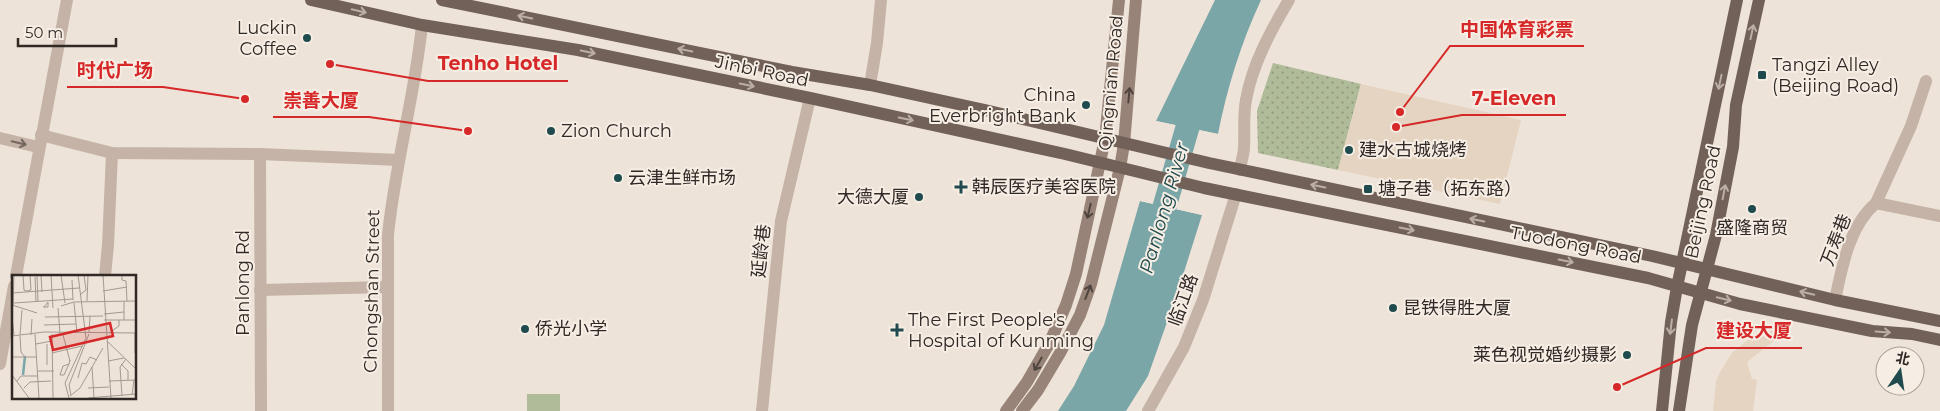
<svg xmlns="http://www.w3.org/2000/svg" width="1940" height="411" viewBox="0 0 1940 411" font-family="Montserrat,'Noto Sans SC',sans-serif">
  <defs>
    <pattern id="park-dots" width="8" height="8" patternUnits="userSpaceOnUse" patternTransform="scale(1.25)"><rect width="8" height="8" fill="#b0bb9a"/><path d="M2 2h.1M6 6h.1" fill="none" stroke="#90987d" stroke-width="1.8" stroke-linecap="round"/></pattern>
  </defs>
  <rect width="100%" height="100%" fill="#eee3d8"/>
  <path fill="url(#park-dots)" d="M1273,63L1361,84L1338,170L1258,153L1257,111Z"/>
  <rect fill="#b0bb9a" x="527" y="394" width="33" height="17"/>
  <g fill="#e4d4c1">
    <path d="M1361,84L1521,120L1500,204L1338,170Z"/>
    <path d="M1779,329H1789L1747,362L1752,379L1757,380L1753,411H1713L1716,382L1720,372L1732,353L1749,339L1758,334Z"/>
  </g>
  <g fill="#7aa6a8">
    <path d="M1215,0H1261C1241,43 1227,88 1218,134L1156,121Z"/>
    <path d="M1140,201L1202,215L1178,291L1148,376L1126,411H1058L1074,386L1104,325Z"/>
  </g>
  <g fill="#eee3d8">
    <path d="M1156,121L1218,134L1217,137L1156,123Z"/>
    <path d="M1141,199L1202,212V215L1140,201Z"/>
  </g>
  <g fill="none" stroke-linecap="round" stroke-linejoin="round">
    <path stroke="#7aa6a8" stroke-width="24" d="M1156,236L1196,98"/>
    <g stroke="#c4b3a6" stroke-width="12">
      <path d="M41,135L112,153L260,154L399,160"/>
      <path d="M0,138L38,147"/>
      <path d="M260,154L261,411"/>
      <path d="M1240,170C1241,162 1244,154 1244,147C1245,131 1243,115 1246,100C1252,65 1271,30 1289,0"/>
      <path d="M1876,203L1911,126L1926,81"/>
      <path d="M105,276L108,245L112,153"/>
      <path d="M260,290L387,287"/>
      <path d="M1835,300C1842,267 1849,226 1876,203L1940,216"/>
      <path d="M388,411V235C395,164 415,95 422,25"/>
      <path d="M762,411L781,221L810,98"/>
      <path d="M1148,411L1184,347L1203,300L1236,194"/>
    </g>
    <g stroke="#c4b3a6" stroke-width="12">
      <path d="M870,85L877,43L881,0"/>
      <path d="M16,276L67,0"/>
      <path d="M0,364L14,286"/>
    </g>
    <g stroke="#978378" stroke-width="12">
      <path d="M1006,411L1027,382L1050,342L1066,305L1076,274L1105,139L1119,0"/>
      <path d="M1022,411L1038,390L1060,353L1080,315L1091,284L1120,168L1124,144L1136,0"/>
    </g>
    <g stroke="#726158" stroke-width="12">
      <path d="M311,0L422,25L578,50L810,98L1065,154L1204,188L1648,278L1740,304L1872,331L1912,334L1940,340"/>
      <path d="M442,0L792,72L870,85L985,110L1209,163L1652,256L1835,300L1940,321"/>
      <path d="M1662,411L1671,322L1677,287L1737,0"/>
      <path d="M1679,411L1692,325L1716,235L1733,147L1736,105L1759,0"/>
    </g>
  </g>
  <defs><path id="oneway-shaft" d="M-6 0H5M1.5-3L5.5 0L1.5 3" fill="none" stroke-width="1.6" stroke-linecap="round" stroke-linejoin="round" transform="scale(1.25)"/></defs>
  <g stroke="#bbafa5">
    <use href="#oneway-shaft" transform="translate(359 11) rotate(13)"/>
    <use href="#oneway-shaft" transform="translate(525 17) rotate(-168)"/>
    <use href="#oneway-shaft" transform="translate(1752 32) rotate(-78)"/>
    <use href="#oneway-shaft" transform="translate(685 50) rotate(-168)"/>
    <use href="#oneway-shaft" transform="translate(588 52) rotate(12)"/>
    <use href="#oneway-shaft" transform="translate(1720 82) rotate(102)"/>
    <use href="#oneway-shaft" transform="translate(747 85) rotate(12)"/>
    <use href="#oneway-shaft" transform="translate(906 119) rotate(12)"/>
    <use href="#oneway-shaft" transform="translate(1318 186) rotate(-168)"/>
    <use href="#oneway-shaft" transform="translate(1724 192) rotate(-79)"/>
    <use href="#oneway-shaft" transform="translate(1477 220) rotate(-168)"/>
    <use href="#oneway-shaft" transform="translate(1407 229) rotate(11)"/>
    <use href="#oneway-shaft" transform="translate(1566 261) rotate(11)"/>
    <use href="#oneway-shaft" transform="translate(1807 293) rotate(-167)"/>
    <use href="#oneway-shaft" transform="translate(1724 299) rotate(14)"/>
    <use href="#oneway-shaft" transform="translate(1671 327) rotate(97)"/>
    <use href="#oneway-shaft" transform="translate(1883 332) rotate(4)"/>
  </g>
  <g stroke="#50443f">
    <use href="#oneway-shaft" transform="translate(1129 95) rotate(-85)"/>
    <use href="#oneway-shaft" transform="translate(1089 211) rotate(103)"/>
    <use href="#oneway-shaft" transform="translate(1088 292) rotate(-69)"/>
    <use href="#oneway-shaft" transform="translate(1038 364) rotate(120)"/>
  </g>
  <use stroke="#736760" href="#oneway-shaft" transform="translate(19 143) rotate(13)"/>
  <g fill="#204b4e" stroke="#f6eee4" stroke-width="2">
    <circle cx="307" cy="38" r="5"/>
    <rect x="1757" y="70" width="10" height="10" rx="2.5"/>
    <circle cx="1086" cy="105" r="5"/>
    <circle cx="551" cy="131" r="5"/>
    <circle cx="1349" cy="150" r="5"/>
    <circle cx="618" cy="178" r="5"/>
    <path d="M958.5 179.5h5v5h5v5h-5v5h-5v-5h-5v-5h5z"/>
    <rect x="1363" y="184" width="10" height="10" rx="2.5"/>
    <circle cx="919" cy="197" r="5"/>
    <circle cx="1752" cy="209" r="5"/>
    <circle cx="1393" cy="308" r="5"/>
    <circle cx="525" cy="329" r="5"/>
    <path d="M894.5 322.5h5v5h5v5h-5v5h-5v-5h-5v-5h5z"/>
    <circle cx="1627" cy="355" r="5"/>
  </g>
  <g text-anchor="middle" dominant-baseline="central" stroke-width="4" stroke-linejoin="round" paint-order="stroke">
    <g font-size="18" fill="#312926" stroke="#f6eee4" text-anchor="start">
      <text x="297" y="28" text-anchor="end">Luckin<tspan x="297" dy="21">Coffee</tspan></text>
      <text x="1772" y="65">Tangzi Alley<tspan x="1772" dy="21">(Beijing Road)</tspan></text>
      <text x="1076" y="95" text-anchor="end">China<tspan x="1076" dy="21">Everbright Bank</tspan></text>
      <text x="561" y="131">Zion Church</text>
      <text x="1359" y="150">建水古城烧烤</text>
      <text x="628" y="178">云津生鲜市场</text>
      <text x="972" y="187">韩辰医疗美容医院</text>
      <text x="1378" y="189">塘子巷（拓东路）</text>
      <text x="909" y="197" text-anchor="end">大德大厦</text>
      <text x="1752" y="228" text-anchor="middle">盛隆商贸</text>
      <text x="1403" y="308">昆铁得胜大厦</text>
      <text x="908" y="320">The First People's<tspan x="908" dy="21">Hospital of Kunming</tspan></text>
      <text x="535" y="329">侨光小学</text>
      <text x="1617" y="355" text-anchor="end">莱色视觉婚纱摄影</text>
    </g>
    <g font-size="18" fill="#312926" stroke="#f6eee4">
      <text transform="translate(762 71) rotate(12)">Jinbi Road</text>
      <text transform="translate(1111 83) rotate(-85)">Qingnian Road</text>
      <text transform="translate(1703 202) rotate(-78)">Beijing Road</text>
      <text transform="translate(1836 240) rotate(-69)">万寿巷</text>
      <text transform="translate(1576 245) rotate(11)">Tuodong Road</text>
      <text transform="translate(761 251) rotate(-84)">延龄巷</text>
      <text transform="translate(243 283) rotate(-90)">Panlong Rd</text>
      <text transform="translate(372 291) rotate(-89)">Chongshan Street</text>
      <text transform="translate(1183 300) rotate(-70)">临江路</text>
    </g>
    <g font-size="19" font-style="italic" fill="#204b4e" stroke="#f6eee4">
      <text transform="translate(1164 208) rotate(-74)">Panlong River</text>
    </g>
  </g>
  <g transform="translate(12 275)">
    <rect width="124" height="124" fill="#eee3d8"/>
    <path fill="none" stroke="#7aa6a8" stroke-width="2.5" d="M11,100L13,81"/>
    <path fill="none" stroke="#a29991" stroke-width="1" d="M11,0L12,15L15,16M20,0H39M29,0L30,17M39,0L41,33M49,0L53,28M91,0L99,123M110,0V5L114,6L115,26M25,1L26,27M23,2L24,27M60,5L61,25M15,16L19,15L18,0M91,16L115,12M0,18L67,13M69,19L74,15L72,0M75,26L76,0M112,26V45M2,28L61,24M62,28L65,58M0,30L25,38M1,30L2,0M49,31L62,27L124,26M31,32H36V27L32,32M46,33L48,58M92,39L112,37M0,42L2,60M33,42L91,41M92,45H124M32,50L64,49M77,58L78,41M97,58L107,51V45M23,59L27,123M40,59L41,123M8,60L10,35M19,60L20,44M51,60L58,86M0,61L32,57L124,58M8,61L9,77L13,82M95,66L124,94M24,69L40,66M40,78L70,71M123,78V58M0,82H25M96,86L112,83M57,89L51,91L48,100H52L56,91L57,89L58,85M109,89L116,96V105M35,90V69M80,92L82,123M26,96H42M0,100L17,123M66,103L70,88L74,89L78,82L85,85M5,106L9,101H26M97,106L124,105M12,113L18,107L39,106M76,113L97,112M59,120L57,110L77,59M120,120L122,105M58,121L68,113L91,73M110,121L108,92L114,84M57,123L53,108L74,63L66,0M76,123L124,119"/>
    <path fill="#d62828" fill-opacity="0.15" stroke="#d62828" stroke-width="2.5" d="M98,48L101,61L41,75L38,62Z"/>
    <rect width="124" height="124" fill="none" stroke="#312926" stroke-width="2.5"/>
  </g>
  <path fill="none" stroke="#d62828" stroke-width="2" d="M1400 112L1450 46H1584M330 64L428 81H568M245 99L163 87H67M1396 127L1462 115H1566M468 131L369 117H273M1617 387L1706 348H1802"/>
  <g fill="#d62828" stroke="#f6eee4" stroke-width="2">
    <circle cx="1400" cy="112" r="5"/>
    <circle cx="330" cy="64" r="5"/>
    <circle cx="245" cy="99" r="5"/>
    <circle cx="1396" cy="127" r="5"/>
    <circle cx="468" cy="131" r="5"/>
    <circle cx="1617" cy="387" r="5"/>
  </g>
  <g font-size="19" text-anchor="middle" font-weight="bold" fill="#d62828" stroke="#f6eee4" stroke-width="4" stroke-linejoin="round" paint-order="stroke">
    <text x="1517" y="36">中国体育彩票</text>
    <text x="498" y="70">Tenho Hotel</text>
    <text x="115" y="77">时代广场</text>
    <text x="1514" y="105">7-Eleven</text>
    <text x="321" y="107">崇善大厦</text>
    <text x="1754" y="337">建设大厦</text>
  </g>
  <g transform="translate(1900 371) rotate(13)"><circle r="24" fill="#f6eee4" stroke="#a79f98"/>
  <path d="M0-4L9 19L0 12L-9 19Z" fill="#204b4e"/>
  <text y="-8" font-size="14" font-weight="bold" text-anchor="middle" fill="#312926">北</text>
  </g>
  <path d="M18 38v8h98v-8" fill="none" stroke="#312926" stroke-width="2.5"/>
  <text x="25" y="38" font-size="15" fill="#312926" stroke="#f6eee4" stroke-width="4" paint-order="stroke">50 m</text>
</svg>
